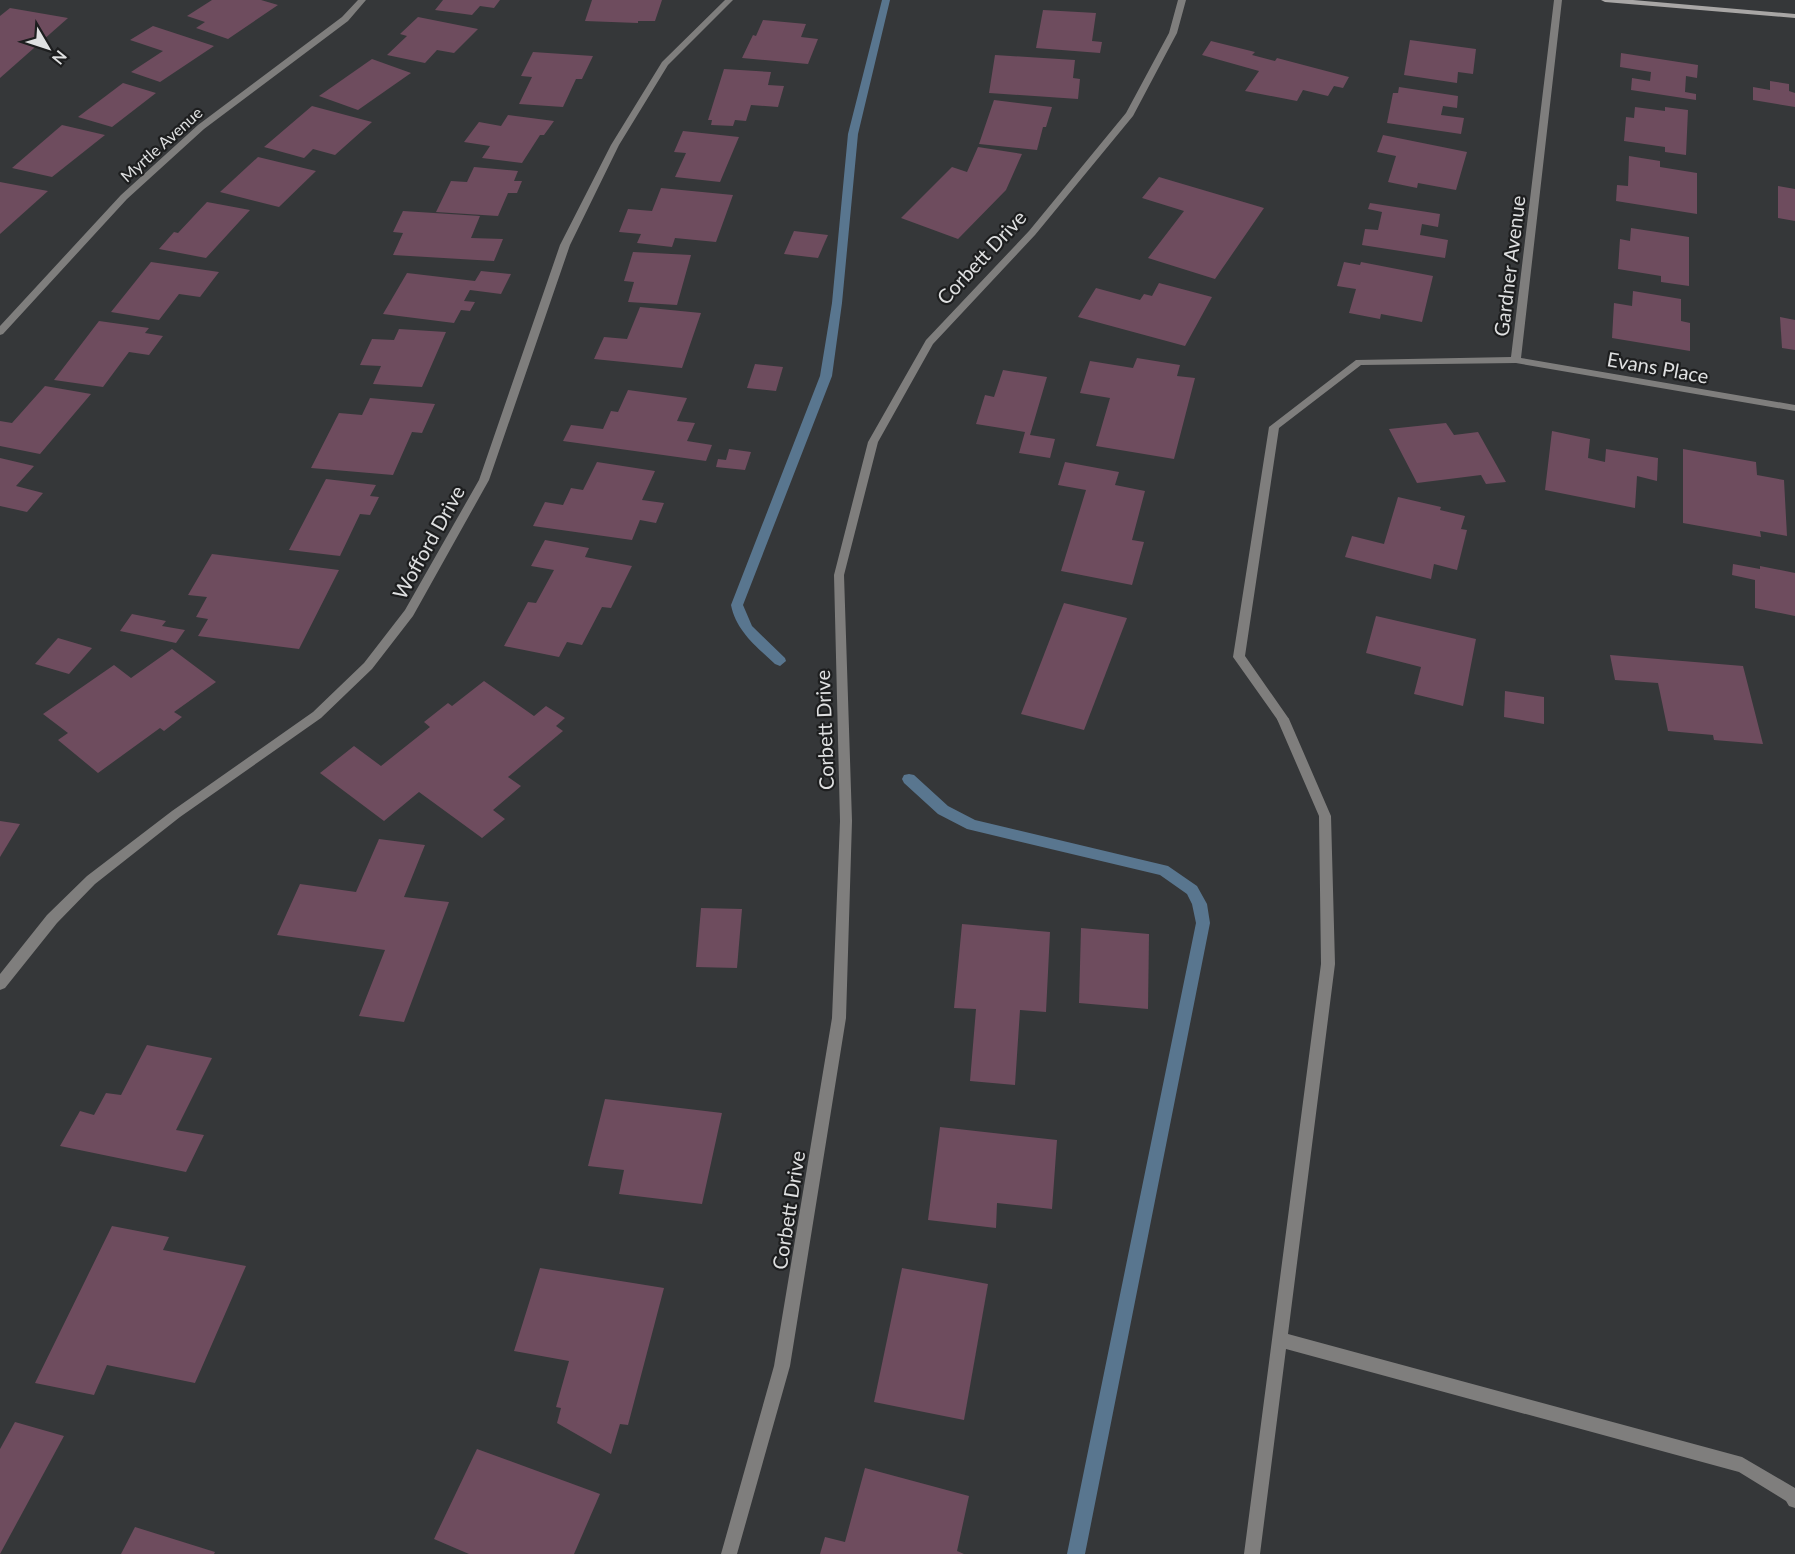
<svg xmlns="http://www.w3.org/2000/svg" width="1795" height="1554" viewBox="0 0 1795 1554" font-family="Lato,sans-serif">
  <rect width="100%" height="100%" fill="#353739"/>
  <g fill="none" stroke-linecap="round" stroke-linejoin="round">
    <g fill="#59768f" fill-rule="evenodd">
      <path d="M882,0H890L858,134L842,303L832,376L743,605L752,626L785,658L786,661L780,666L775,664C757,647 736,631 731,605L820,376L832,303L848,134Z"/>
      <path d="M909,774L914,775L948,806L975,820L1168,866L1197,886L1207,904L1210,923L1085,1554H1067L1196,923L1192,904L1187,894L1160,875L967,829L938,814L904,783L902,779L904,775Z"/>
    </g>
  </g>
  <g fill="#6e4c5e">
    <path d="M212,0H261L278,5L228,39L196,28L205,22L187,16Z"/>
    <path d="M443,0H500L494,8L480,6L472,15L435,10Z"/>
    <path d="M592,0H662L655,21H638V23L585,21Z"/>
    <path d="M10,8L68,18L0,78V16Z"/>
    <path d="M1043,10L1096,13L1092,41L1102,42L1100,53L1036,48Z"/>
    <path d="M418,17L478,29L454,53L437,50L425,63L387,55L407,36L400,34Z"/>
    <path d="M763,20L806,24L801,37L818,39L808,64L742,58L753,35L756,36Z"/>
    <path d="M153,26L214,46L160,82L131,72L163,51L130,40Z"/>
    <path d="M1410,40L1476,49L1473,74L1458,72L1457,83L1404,75Z"/>
    <path d="M1211,41L1255,52L1252,55L1275,61L1277,58L1349,77L1343,88L1334,86L1328,96L1303,90L1297,101L1245,91L1259,71L1202,55Z"/>
    <path d="M533,52L593,56L582,79H576L563,107L519,104L532,77L521,76Z"/>
    <path d="M1621,53L1698,65L1697,78L1686,76L1685,92L1696,94V100L1631,90L1632,78L1650,81L1651,72L1620,67Z"/>
    <path d="M995,55L1075,60L1073,78L1080,79L1078,99L989,93Z"/>
    <path d="M372,59L411,73L358,110L319,96Z"/>
    <path d="M724,69L771,72L768,85L784,86L778,107L751,105L746,121L735,120L733,126L711,125L712,120H708Z"/>
    <path d="M1770,81L1789,84V91L1795,93V107L1753,100V87L1770,90Z"/>
    <path d="M123,83L156,93L112,127L78,117Z"/>
    <path d="M1399,87L1458,96L1457,108L1443,106L1441,115L1464,118L1461,134L1387,123L1393,93H1398Z"/>
    <path d="M994,100L1052,107L1046,127H1043L1037,150L979,144Z"/>
    <path d="M312,106L372,122L335,155L313,149L304,158L264,147Z"/>
    <path d="M1635,107L1665,111V107L1688,110L1686,155L1665,152V147L1624,141L1626,117L1634,118Z"/>
    <path d="M508,115L554,121L544,135H540L522,163L482,158L490,146L464,142L479,122L501,126Z"/>
    <path d="M62,125L105,135L52,177L12,168Z"/>
    <path d="M683,131L739,137L720,182L675,177L686,153L674,152Z"/>
    <path d="M1383,135L1467,152L1456,190L1418,183L1417,188L1388,182L1396,156L1377,152Z"/>
    <path d="M978,147L1022,154L1006,190L958,239L901,218L952,167L967,172Z"/>
    <path d="M1629,156L1660,161V167L1697,173V214L1616,201L1617,185L1628,186Z"/>
    <path d="M258,157L316,171L279,207L220,192Z"/>
    <path d="M474,167L518,171L514,181H522L517,193H508L498,216L436,212L451,181L467,182Z"/>
    <path d="M1159,177L1264,208L1215,279L1148,258L1184,211L1142,198Z"/>
    <path d="M0,182L48,191L0,234Z"/>
    <path d="M1778,186L1795,189V221L1778,218Z"/>
    <path d="M661,188L733,195L716,242L675,238L672,247L637,243L641,234L619,232L628,209L652,211Z"/>
    <path d="M207,202L250,210L206,258L159,249L174,232L178,233Z"/>
    <path d="M1370,203L1440,214L1438,227L1422,224L1420,235L1448,240L1445,258L1362,245L1365,229L1378,230L1382,212L1368,209Z"/>
    <path d="M403,211L480,216L471,238L503,239L494,261L393,255L403,233L393,232Z"/>
    <path d="M1631,228L1689,237V286L1661,282V276L1618,269L1620,239L1630,241Z"/>
    <path d="M794,231L828,235L818,258L784,254Z"/>
    <path d="M633,252L691,255L677,305L628,302L634,282L624,281Z"/>
    <path d="M151,262L219,272L200,297L179,294L159,320L111,312Z"/>
    <path d="M1344,262L1360,265L1361,262L1433,276L1422,322L1381,314L1380,319L1349,313L1356,289L1337,286Z"/>
    <path d="M481,271L511,274L501,294L470,290L464,301L475,302L470,311L461,310L454,323L383,314L407,273L475,281Z"/>
    <path d="M1159,283L1212,297L1185,346L1078,317L1096,288L1140,300L1144,294L1152,296Z"/>
    <path d="M1633,291L1681,299V321L1690,323V351L1612,338L1614,303L1632,306Z"/>
    <path d="M640,307L701,313L682,368L594,359L604,337L627,339Z"/>
    <path d="M1780,317L1795,320V350L1782,348Z"/>
    <path d="M99,321L149,328L145,333L163,336L149,355L129,352L103,387L54,380Z"/>
    <path d="M399,329L446,332L422,387L373,384L381,366L360,365L372,339L394,340Z"/>
    <path d="M1137,358L1180,365L1177,376L1195,378L1174,459L1096,446L1110,398L1080,393L1090,361L1133,368Z"/>
    <path d="M755,364L783,367L776,391L747,388Z"/>
    <path d="M1003,370L1047,377L1030,435L1055,439L1050,458L1019,453L1025,432L976,424L985,395L994,397Z"/>
    <path d="M45,386L91,394L40,454L0,446V421L12,423Z"/>
    <path d="M628,390L687,398L677,421L695,423L687,441L712,445L706,461L563,441L571,425L603,429L611,411L618,412Z"/>
    <path d="M370,398L435,404L422,433L412,432L393,475L311,468L339,413L362,415Z"/>
    <path d="M1446,423L1454,435L1478,432L1506,482L1486,484L1481,475L1417,483L1389,429Z"/>
    <path d="M1552,431L1590,439L1588,458L1605,462L1606,449L1658,458L1657,481L1637,476L1635,508L1545,490Z"/>
    <path d="M729,449L751,452L745,470L716,467L718,459L726,460Z"/>
    <path d="M1683,449L1756,462L1757,475L1784,480L1787,536L1760,531L1761,537L1683,523Z"/>
    <path d="M0,458L34,466L16,486L43,493L27,512L0,506Z"/>
    <path d="M597,462L655,471L642,500L664,503L656,523L640,520L632,540L533,526L545,502L563,505L571,488L583,490Z"/>
    <path d="M1065,462L1119,472L1115,485L1145,491L1132,540L1144,542L1132,585L1061,571L1086,490L1058,485Z"/>
    <path d="M326,479L376,485L370,496L379,497L370,515L360,514L340,556L289,550Z"/>
    <path d="M1398,497L1441,507L1440,510L1465,516L1461,529L1467,530L1457,570L1434,564L1431,579L1345,557L1352,536L1384,544Z"/>
    <path d="M545,540L589,548L585,557L632,566L611,608L602,607L582,645L567,642L559,657L504,646L528,602L536,603L554,570L531,566Z"/>
    <path d="M212,554L339,570L299,649L198,636L208,619L196,617L207,597L188,595Z"/>
    <path d="M1733,564L1760,569V566L1795,573V616L1755,608V580L1732,575Z"/>
    <path d="M1064,603L1127,618L1084,730L1021,714Z"/>
    <path d="M132,614L166,621L162,626L185,630L176,643L120,631Z"/>
    <path d="M1376,616L1476,639L1463,706L1414,694L1421,667L1366,653Z"/>
    <path d="M58,638L92,648L69,674L35,664Z"/>
    <path d="M172,649L216,682L174,712L182,717L164,731L160,728L98,773L58,740L68,733L43,714L114,665L131,678Z"/>
    <path d="M1610,655L1743,666L1763,744L1714,740L1713,735L1668,731L1658,683L1615,680Z"/>
    <path d="M484,681L534,716L546,706L565,718L556,726L563,731L508,777L521,786L493,810L505,819L482,838L419,792L384,821L320,773L354,746L381,766L430,727L424,722L448,703L452,706Z"/>
    <path d="M1505,691L1544,697V724L1504,717Z"/>
    <path d="M0,821L20,824L0,857Z"/>
    <path d="M379,839L425,845L404,897L449,902L404,1022L359,1016L385,950L277,935L300,884L356,892Z"/>
    <path d="M701,908L742,909L737,968L696,967Z"/>
    <path d="M962,924L1050,932L1046,1012L1020,1010L1015,1085L970,1081L976,1009L954,1008Z"/>
    <path d="M1081,928L1149,934L1148,1009L1079,1003Z"/>
    <path d="M147,1045L212,1058L176,1130L204,1135L186,1172L60,1146L80,1111L94,1115L106,1093L121,1095Z"/>
    <path d="M605,1099L722,1113L702,1204L619,1194L624,1170L588,1166Z"/>
    <path d="M940,1127L1057,1140L1052,1209L997,1203L996,1228L928,1220Z"/>
    <path d="M112,1226L169,1237L163,1250L246,1266L195,1383L107,1365L94,1395L35,1383Z"/>
    <path d="M540,1268L664,1288L628,1425L620,1424L611,1454L557,1423L561,1408L556,1407L569,1361L514,1351Z"/>
    <path d="M902,1268L988,1284L964,1420L874,1402Z"/>
    <path d="M15,1422L64,1436L0,1554V1449Z"/>
    <path d="M477,1449L600,1494L574,1554H469L434,1539Z"/>
    <path d="M865,1468L969,1496L957,1551L964,1554H820L825,1537L845,1542Z"/>
    <path d="M135,1527L215,1552L214,1554H121Z"/>
  </g>
  <g fill="none" stroke-linecap="round" stroke-linejoin="round">
    <path fill="#7f7e7d" fill-rule="evenodd" d="M1283,715L1289,719L1331,816L1335,964L1288,1334L1742,1457L1795,1488V1508L1789,1506L1786,1501L1739,1472L1286,1349L1260,1554H1244L1321,964L1319,816L1277,719Z"/>
    <g fill="#7f7e7d" fill-rule="evenodd">
      <path d="M358,0H366L348,21L204,129L127,199L3,334L0,335V326L121,195L198,125L342,17Z"/>
      <path d="M725,0H733L668,65L619,145L570,245L489,480L413,616L372,669L321,718L180,817L95,884L57,923L5,988L0,990V974L47,915L87,876L172,811L313,712L364,663L405,610L479,480L560,245L611,145L662,62Z"/>
      <path d="M1178,0H1186L1177,33L1133,116L1035,235L933,344L878,442L844,575L852,821L846,1018L790,1366L737,1554H721L774,1366L832,1018L840,821L834,575L868,442L926,340L1029,231L1126,113L1169,33Z"/>
      <path d="M1554,0H1562L1521,358L1795,405V411L1516,363L1361,365L1279,428L1245,656L1289,719L1287,722H1279L1233,657L1269,427L1356,360L1511,357Z"/>
    </g>
    <path fill="#a8a6a5" fill-rule="evenodd" d="M1601,0H1633L1795,14V18L1605,2Z"/>
  </g>
  <g text-anchor="middle" dominant-baseline="central" stroke-width="4.5" stroke-linejoin="round" paint-order="stroke">
    <g font-size="16" fill="#dfe0e1" stroke="#1d1e1f">
      <text transform="translate(161 144) rotate(-42)">Myrtle Avenue</text>
    </g>
    <g font-size="20" fill="#dfe0e1" stroke="#1d1e1f">
      <text transform="translate(981 257) rotate(-47)">Corbett Drive</text>
      <text transform="translate(1509 266) rotate(-83)">Gardner Avenue</text>
      <text transform="translate(1658 367) rotate(10)">Evans Place</text>
      <text transform="translate(428 542) rotate(-61)">Wofford Drive</text>
      <text transform="translate(824 730) rotate(-92)">Corbett Drive</text>
      <text transform="translate(788 1210) rotate(-81)">Corbett Drive</text>
    </g>
  </g>
  <g transform="translate(48 48) rotate(129)" stroke="#1d1e1f" stroke-width="4.5" paint-order="stroke">
  <path d="M0-4.5L10 22L0 15L-10 22Z" fill="#dfe0e1"/>
  <text y="-9" font-size="16" font-weight="bold" text-anchor="middle" fill="#dfe0e1">N</text>
  </g>
</svg>
